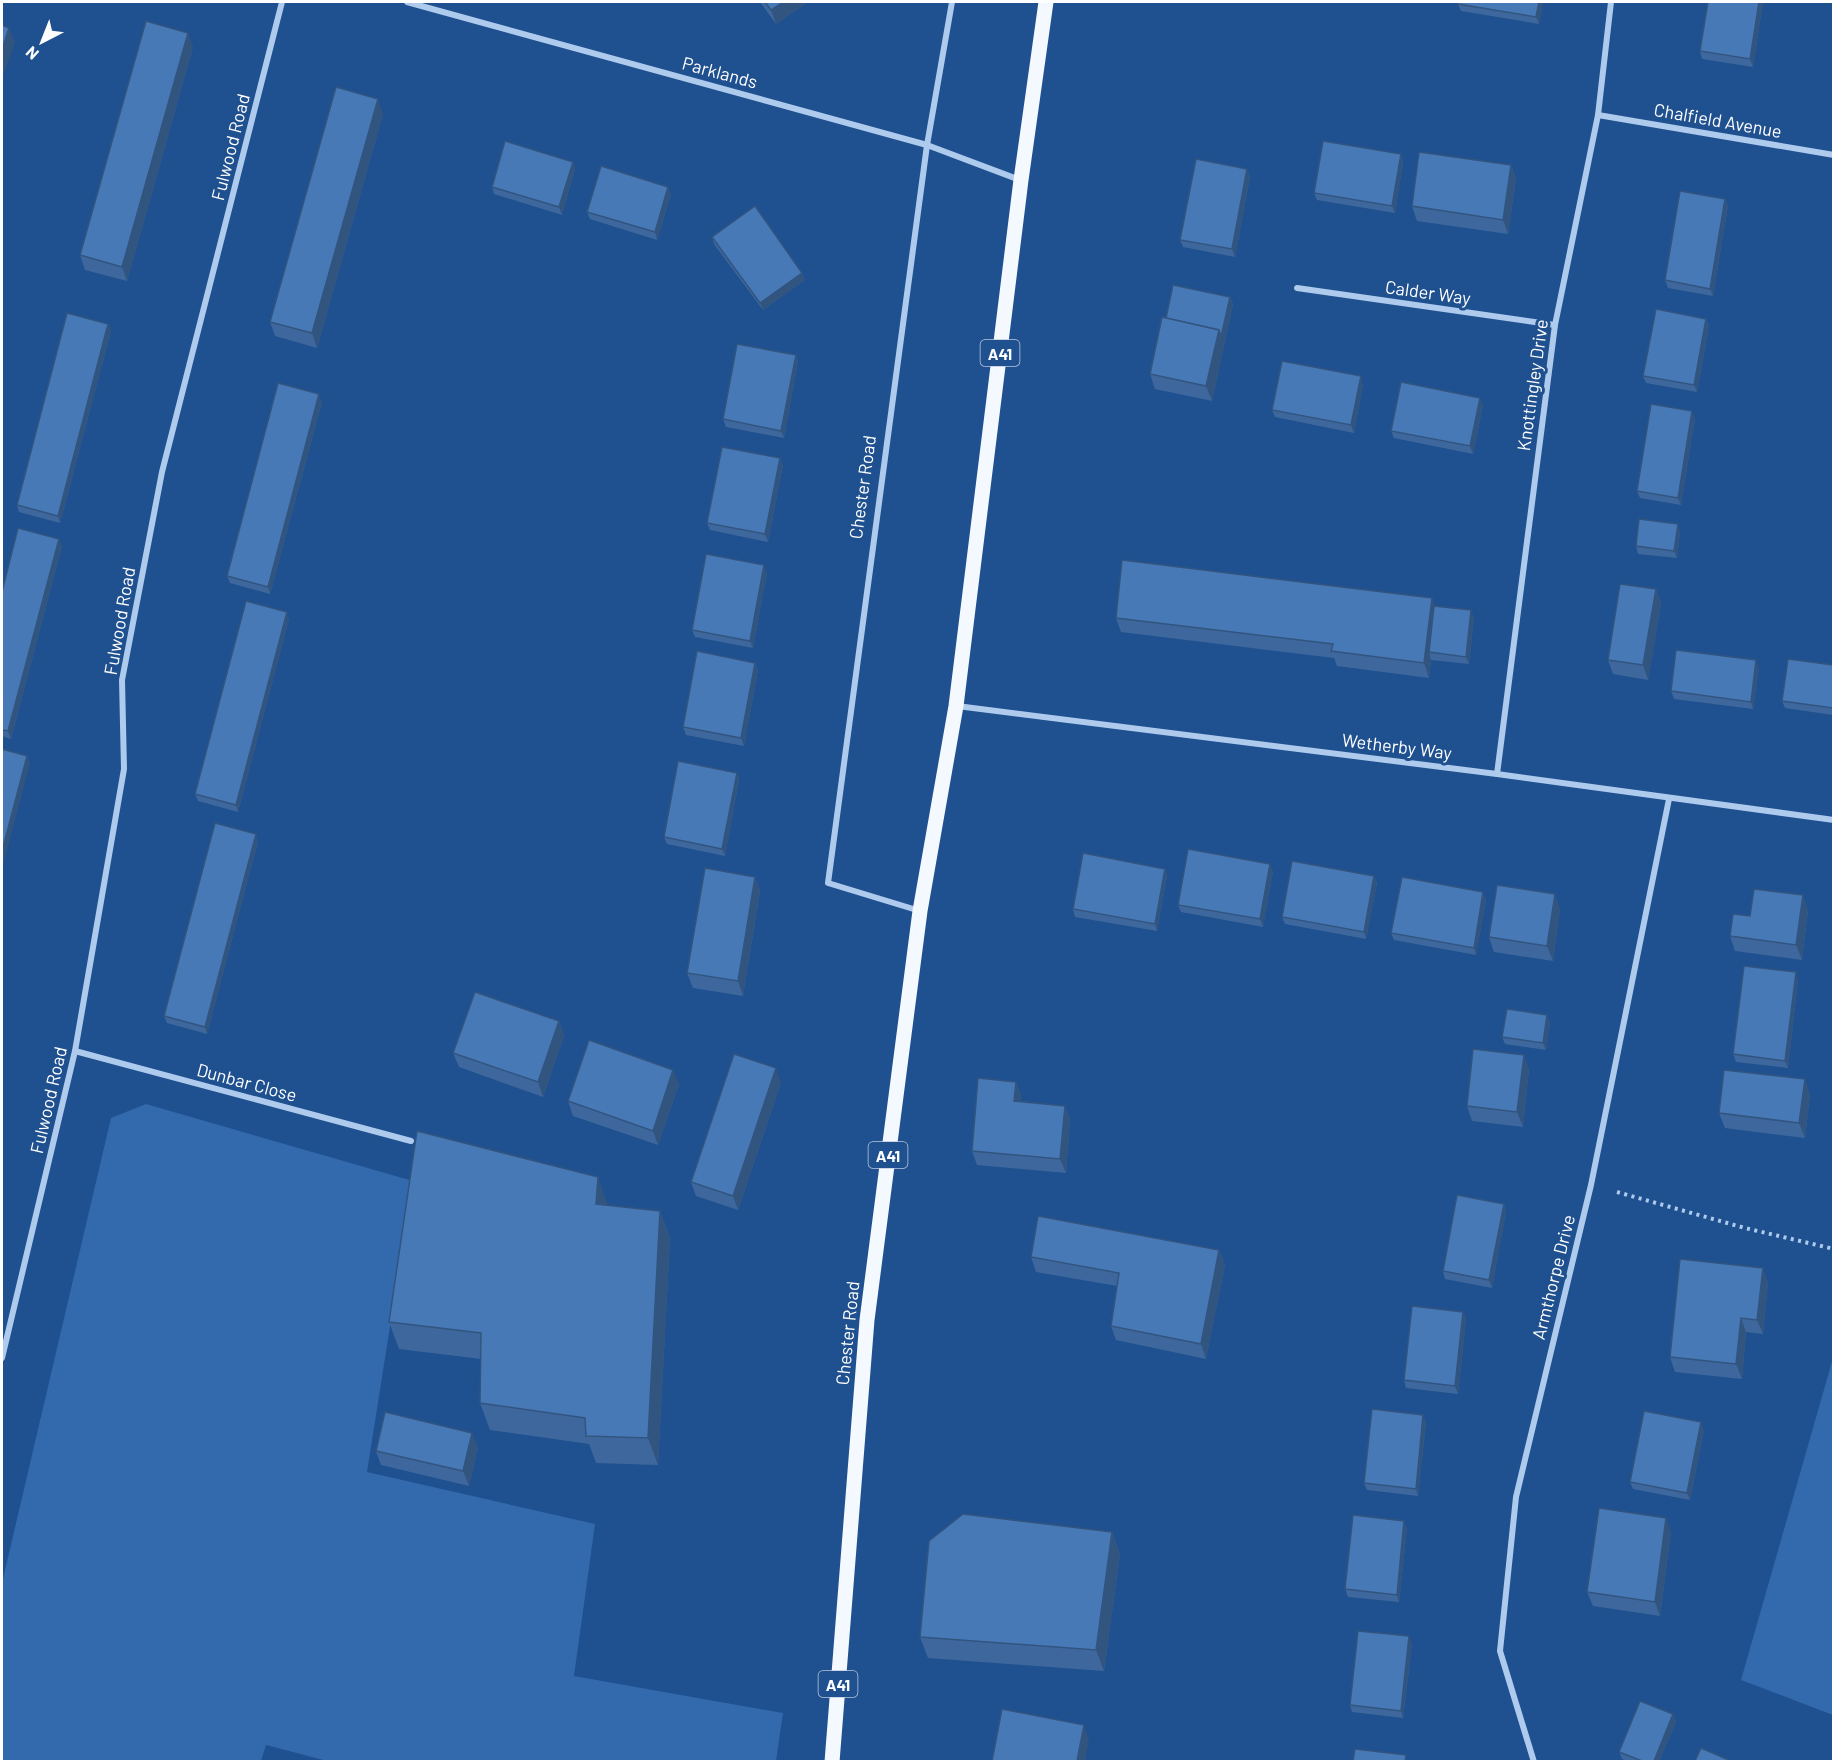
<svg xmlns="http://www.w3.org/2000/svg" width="1835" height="1763" viewBox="0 0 1835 1763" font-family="Barlow,sans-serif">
  <rect width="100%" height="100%" fill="#1f508f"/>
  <g fill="#326aad">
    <path d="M146,1104L413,1181L367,1472L595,1524L574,1676L783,1713L776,1761L331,1762L266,1745L261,1761L2,1762V1583L111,1118Z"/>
    <path d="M1833,1358V1715L1741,1680Z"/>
  </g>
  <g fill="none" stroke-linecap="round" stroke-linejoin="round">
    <path stroke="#aecbed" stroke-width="4" stroke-dasharray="3 4.5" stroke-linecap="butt" d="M1617,1192L1745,1228L1834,1249"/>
    <g stroke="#aecbed" stroke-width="6">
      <path d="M407,2L927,145L1020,180"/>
      <path d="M1598,115L1834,155"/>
      <path d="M1297,288L1555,325"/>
      <path d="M957,706L1497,774L1834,820"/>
      <path d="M1497,774L1555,325L1598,115L1611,2"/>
      <path d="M920,911L828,883L927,145L952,2"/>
      <path d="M75,1051L411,1141"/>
      <path d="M2,1358L75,1051L124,769L122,680L162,472L282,2"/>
      <path d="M1534,1762L1500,1651L1516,1497L1591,1185L1669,799"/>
    </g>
    <path stroke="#f4f8ff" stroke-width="15" d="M832,1762L867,1320L920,911L956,706L1021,180L1046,2"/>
  </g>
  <g fill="#3e689d">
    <path d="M760,2H808L776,24Z"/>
    <path d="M1543,2L1539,24L1461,11L1458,4Z"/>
    <path d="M1708,2H1763L1753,67L1702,59L1700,51Z"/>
    <path d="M193,47L127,281L85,270L80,255Z"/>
    <path d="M383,114L317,348L275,336L270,322Z"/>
    <path d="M1401,154L1403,162L1395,213L1317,200L1314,193Z"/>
    <path d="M1511,165L1516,179L1508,234L1417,221L1412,206Z"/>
    <path d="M575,169L562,215L494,194L492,187Z"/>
    <path d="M1247,169L1250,177L1235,257L1183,247L1180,240Z"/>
    <path d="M671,194L657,240L590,219L587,212Z"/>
    <path d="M1725,199L1728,206L1713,296L1668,288L1665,280Z"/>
    <path d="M712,237L805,280L763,310L714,244Z"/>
    <path d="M1230,297L1233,304L1212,401L1155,389L1150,374L1166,318Z"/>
    <path d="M1706,319L1709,326L1697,392L1646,383L1643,376Z"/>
    <path d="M108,324L111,331L60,523L19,512L17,505Z"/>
    <path d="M796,355L798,362L784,438L726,427L723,419Z"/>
    <path d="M1363,384L1354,433L1275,417L1272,410Z"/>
    <path d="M322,402L270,594L230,583L227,576Z"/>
    <path d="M1483,405L1473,454L1394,438L1391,431Z"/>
    <path d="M1695,418L1681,505L1640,498L1637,491Z"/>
    <path d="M783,465L768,542L710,530L707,523Z"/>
    <path d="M1680,531L1677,558L1638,554L1636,546Z"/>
    <path d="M62,546L11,739L2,736V592Z"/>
    <path d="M767,573L753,648L695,637L692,630Z"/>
    <path d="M1656,589L1661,604L1648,680L1613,674L1608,660Z"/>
    <path d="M1432,598L1434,606L1474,617L1469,664L1431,660L1429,678L1337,666L1334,658L1121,632L1116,618Z"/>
    <path d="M289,619L238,812L198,801L195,794Z"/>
    <path d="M755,663L758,670L744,746L686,735L683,727Z"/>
    <path d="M1833,665V715L1785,708L1782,701Z"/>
    <path d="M1759,667L1753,709L1674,699L1671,691Z"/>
    <path d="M737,773L739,780L725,856L667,844L664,837Z"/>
    <path d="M258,841L207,1034L167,1023L164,1016Z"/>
    <path d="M1165,869L1167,876L1157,931L1075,917L1073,909Z"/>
    <path d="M1273,871L1263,927L1181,912L1178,905Z"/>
    <path d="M1374,876L1377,883L1366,939L1285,924L1282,917Z"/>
    <path d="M755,877L760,891L743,996L693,988L687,973Z"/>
    <path d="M1486,900L1476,955L1394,940L1391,933Z"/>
    <path d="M1560,909L1553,961L1494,952L1489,937Z"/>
    <path d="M1808,910L1802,960L1735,951L1730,936L1750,916Z"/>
    <path d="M1798,980L1788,1068L1736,1062L1733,1054Z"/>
    <path d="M559,1021L564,1036L543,1097L459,1067L453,1053Z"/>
    <path d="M1550,1023L1546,1050L1505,1044L1502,1037Z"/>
    <path d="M1529,1069L1523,1127L1472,1121L1467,1106Z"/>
    <path d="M1016,1082L1021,1096V1101L1065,1106L1070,1120L1066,1173L977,1165L972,1151Z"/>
    <path d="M781,1083L738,1210L696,1196L691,1182Z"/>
    <path d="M679,1084L658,1145L573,1116L568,1101Z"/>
    <path d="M1810,1094L1805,1138L1725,1128L1719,1113Z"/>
    <path d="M1504,1204L1506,1212L1492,1288L1445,1279L1443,1271Z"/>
    <path d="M608,1205L660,1211L670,1238L658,1465L596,1463L589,1444L490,1430L480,1403L481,1359L399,1349L389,1322Z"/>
    <path d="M1219,1250L1225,1265L1206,1359L1116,1340L1111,1326L1117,1286L1036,1272L1031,1257Z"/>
    <path d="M1768,1282L1763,1334L1746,1332L1742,1379L1675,1372L1670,1357Z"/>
    <path d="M1463,1312L1466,1319L1458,1394L1406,1388L1404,1380Z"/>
    <path d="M1423,1415L1426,1422L1418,1496L1367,1490L1364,1483Z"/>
    <path d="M1704,1430L1690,1500L1633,1489L1630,1482Z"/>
    <path d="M478,1447L469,1486L381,1465L376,1451Z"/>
    <path d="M1407,1528L1399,1602L1348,1597L1345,1589Z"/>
    <path d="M1112,1532L1120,1554L1104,1671L928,1658L920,1637Z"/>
    <path d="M1671,1532L1660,1616L1593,1606L1587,1592Z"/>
    <path d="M1412,1644L1403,1718L1352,1712L1350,1705Z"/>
    <path d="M1673,1714L1676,1722L1659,1761H1627L1622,1759L1619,1752Z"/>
  </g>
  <g fill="#325580">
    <path d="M783,2H808L776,24L771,10Z"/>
    <path d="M1539,2H1543L1539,24L1536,17Z"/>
    <path d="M1759,2H1763L1753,67L1750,59Z"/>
    <path d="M9,28L15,42L2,78V49Z"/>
    <path d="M188,33L193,47L127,281L122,267Z"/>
    <path d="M378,99L383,114L317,348L312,333Z"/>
    <path d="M1401,154L1403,162L1395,213L1392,206Z"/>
    <path d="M573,162L575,169L562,215L559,207Z"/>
    <path d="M1511,165L1516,179L1508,234L1503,220Z"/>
    <path d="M1247,169L1250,177L1235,257L1232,249Z"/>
    <path d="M668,187L671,194L657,240L655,232Z"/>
    <path d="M1725,199L1728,206L1713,296L1710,289Z"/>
    <path d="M802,273L805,280L763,310L760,303Z"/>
    <path d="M1230,297L1233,304L1212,401L1206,386L1219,330Z"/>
    <path d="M1706,319L1709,326L1697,392L1694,385Z"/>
    <path d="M108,324L111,331L60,523L58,516Z"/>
    <path d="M796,355L798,362L784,438L781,431Z"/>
    <path d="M1361,376L1363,384L1354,433L1351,425Z"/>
    <path d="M319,394L322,402L270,594L268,587Z"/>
    <path d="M1480,398L1483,405L1473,454L1470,446Z"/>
    <path d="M1692,411L1695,418L1681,505L1678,498Z"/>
    <path d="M780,458L783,465L768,542L765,534Z"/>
    <path d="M1678,524L1680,531L1677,558L1674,551Z"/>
    <path d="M59,539L62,546L11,739L8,731Z"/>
    <path d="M764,565L767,573L753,648L750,641Z"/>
    <path d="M1656,589L1661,604L1648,680L1643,665Z"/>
    <path d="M1432,598L1437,613L1429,652L1431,660L1429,678L1424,663Z"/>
    <path d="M1471,610L1474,617L1469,664L1466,657Z"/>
    <path d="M287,612L289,619L238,812L236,805Z"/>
    <path d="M1756,660L1759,667L1753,709L1751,702Z"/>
    <path d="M755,663L758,670L744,746L741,738Z"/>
    <path d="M27,756L30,763L2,869V851Z"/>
    <path d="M737,773L739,780L725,856L722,849Z"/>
    <path d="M256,834L258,841L207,1034L205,1027Z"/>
    <path d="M1270,864L1273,871L1263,927L1260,919Z"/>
    <path d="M1165,869L1167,876L1157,931L1155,924Z"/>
    <path d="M1374,876L1377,883L1366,939L1364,932Z"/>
    <path d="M755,877L760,891L743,996L738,981Z"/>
    <path d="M1483,892L1486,900L1476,955L1474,948Z"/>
    <path d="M1555,894L1560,909L1553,961L1547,946Z"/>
    <path d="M1803,895L1808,910L1802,960L1796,945Z"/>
    <path d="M1796,972L1798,980L1788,1068L1785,1061Z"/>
    <path d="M1547,1015L1550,1023L1546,1050L1543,1043Z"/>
    <path d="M559,1021L564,1036L543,1097L538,1082Z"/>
    <path d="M1524,1055L1529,1069L1523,1127L1517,1112Z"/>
    <path d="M776,1068L781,1083L738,1210L733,1196Z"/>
    <path d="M673,1070L679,1084L658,1145L653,1131Z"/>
    <path d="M1805,1079L1810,1094L1805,1138L1799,1123Z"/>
    <path d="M1016,1082L1021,1096L1020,1115L1014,1101Z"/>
    <path d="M1065,1106L1070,1120L1066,1173L1060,1159Z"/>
    <path d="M598,1177L608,1205L596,1204Z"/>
    <path d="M1504,1204L1506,1212L1492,1288L1489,1280Z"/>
    <path d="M660,1211L670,1238L658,1465L648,1438Z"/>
    <path d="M1219,1250L1225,1265L1206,1359L1201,1344Z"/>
    <path d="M1763,1268L1768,1282L1763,1334L1757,1320Z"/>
    <path d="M1463,1312L1466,1319L1458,1394L1455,1386Z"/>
    <path d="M1741,1318L1746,1332L1742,1379L1736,1364Z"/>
    <path d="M1423,1415L1426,1422L1418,1496L1416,1489Z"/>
    <path d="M1701,1422L1704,1430L1690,1500L1687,1493Z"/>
    <path d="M472,1433L478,1447L469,1486L463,1471Z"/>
    <path d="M1666,1518L1671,1532L1660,1616L1655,1602Z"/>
    <path d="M1404,1521L1407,1528L1399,1602L1397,1595Z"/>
    <path d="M1112,1532L1120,1554L1104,1671L1096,1650Z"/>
    <path d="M1409,1636L1412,1644L1403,1718L1401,1711Z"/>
    <path d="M1673,1714L1676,1722L1659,1761H1654Z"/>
    <path d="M1084,1725L1089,1740L1085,1761H1077Z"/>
  </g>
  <g fill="#4879b7" stroke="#325580" stroke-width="1.5">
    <path d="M765,2H783L771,10Z"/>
    <path d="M1458,2H1539L1536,17L1458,4Z"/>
    <path d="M1708,2H1759L1750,59L1700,51Z"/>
    <path d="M146,21L188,33L122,267L80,255Z"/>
    <path d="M2,25L9,28L2,49Z"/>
    <path d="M336,87L378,99L312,333L270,322Z"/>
    <path d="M505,141L573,162L559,207L492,187Z"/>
    <path d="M1323,141L1401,154L1392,206L1314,193Z"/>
    <path d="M1419,152L1511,165L1503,220L1412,206Z"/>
    <path d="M1196,159L1247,169L1232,249L1180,240Z"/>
    <path d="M601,166L668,187L655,232L587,212Z"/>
    <path d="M1680,191L1725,199L1710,289L1665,280Z"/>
    <path d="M755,206L802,273L760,303L712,237Z"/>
    <path d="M1173,285L1230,297L1221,337L1219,330L1166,318Z"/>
    <path d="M1656,309L1706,319L1694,385L1643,376Z"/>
    <path d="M67,313L108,324L58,516L17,505Z"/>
    <path d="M1162,317L1219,330L1206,386L1150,374Z"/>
    <path d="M737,344L796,355L781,431L723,419Z"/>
    <path d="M1282,361L1361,376L1351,425L1272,410Z"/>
    <path d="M1401,382L1480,398L1470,446L1391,431Z"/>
    <path d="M278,383L319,394L268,587L227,576Z"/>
    <path d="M1651,404L1692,411L1678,498L1637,491Z"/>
    <path d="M722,447L780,458L765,534L707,523Z"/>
    <path d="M1639,519L1678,524L1674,551L1636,546Z"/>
    <path d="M18,528L59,539L8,731L2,730V592Z"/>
    <path d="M706,554L764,565L750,641L692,630Z"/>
    <path d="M1122,560L1432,598L1424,663L1331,651L1333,644L1116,618Z"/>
    <path d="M1620,584L1656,589L1643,665L1608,660Z"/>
    <path d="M246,601L287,612L236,805L195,794Z"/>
    <path d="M1434,606L1471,610L1466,657L1429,652Z"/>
    <path d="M1676,650L1756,660L1751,702L1671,691Z"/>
    <path d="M697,651L755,663L741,738L683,727Z"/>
    <path d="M1788,659L1833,665V708L1782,701Z"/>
    <path d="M2,749L27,756L2,851Z"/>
    <path d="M678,761L737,773L722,849L664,837Z"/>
    <path d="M215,823L256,834L205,1027L164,1016Z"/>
    <path d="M1188,849L1270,864L1260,919L1178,905Z"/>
    <path d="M1083,853L1165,869L1155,924L1073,909Z"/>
    <path d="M1292,861L1374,876L1364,932L1282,917Z"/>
    <path d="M705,868L755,877L738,981L687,973Z"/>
    <path d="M1402,877L1483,892L1474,948L1391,933Z"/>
    <path d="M1497,885L1555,894L1547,946L1489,937Z"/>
    <path d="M1754,889L1803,895L1796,945L1730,936L1733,914L1750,916Z"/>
    <path d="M1744,966L1796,972L1785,1061L1733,1054Z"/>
    <path d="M475,992L559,1021L538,1082L453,1053Z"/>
    <path d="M1507,1009L1547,1015L1543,1043L1502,1037Z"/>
    <path d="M589,1040L673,1070L653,1131L568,1101Z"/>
    <path d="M1473,1049L1524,1055L1517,1112L1467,1106Z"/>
    <path d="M734,1054L776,1068L733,1196L691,1182Z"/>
    <path d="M1724,1070L1805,1079L1799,1123L1719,1113Z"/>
    <path d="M978,1078L1016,1082L1014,1101L1065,1106L1060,1159L972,1151Z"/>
    <path d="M417,1131L598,1177L596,1204L660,1211L648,1438L586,1436L585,1418L480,1403L481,1333L389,1322Z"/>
    <path d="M1457,1195L1504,1204L1489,1280L1443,1271Z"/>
    <path d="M1038,1216L1219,1250L1201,1344L1111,1326L1119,1273L1031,1257Z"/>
    <path d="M1680,1259L1763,1268L1757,1320L1741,1318L1736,1364L1670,1357Z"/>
    <path d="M1412,1306L1463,1312L1455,1386L1404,1380Z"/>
    <path d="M1372,1409L1423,1415L1416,1489L1364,1483Z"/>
    <path d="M1644,1411L1701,1422L1687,1493L1630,1482Z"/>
    <path d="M385,1412L472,1433L463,1471L376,1451Z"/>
    <path d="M1599,1508L1666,1518L1655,1602L1587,1592Z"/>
    <path d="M963,1514L1112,1532L1096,1650L920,1637L929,1541Z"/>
    <path d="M1353,1515L1404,1521L1397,1595L1345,1589Z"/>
    <path d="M1358,1631L1409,1636L1401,1711L1350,1705Z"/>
    <path d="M1640,1701L1673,1714L1654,1761H1642L1619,1752Z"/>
    <path d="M1002,1709L1084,1725L1077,1761H992Z"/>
    <path d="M1701,1748L1731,1761H1695Z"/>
    <path d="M1355,1749L1406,1755L1405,1761H1353Z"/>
  </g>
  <g text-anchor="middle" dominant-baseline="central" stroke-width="6" stroke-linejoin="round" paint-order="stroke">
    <g fill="#1f508f" stroke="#bccadd" stroke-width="1.5">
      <rect x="980.5" y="340" width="39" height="26" rx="4.5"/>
      <rect x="868.5" y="1142" width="39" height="26" rx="4.5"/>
      <rect x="818.5" y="1671" width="39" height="26" rx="4.5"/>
    </g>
    <g font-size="16" font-weight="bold" fill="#fff">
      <text x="1000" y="353">A41</text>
      <text x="888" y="1155">A41</text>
      <text x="838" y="1684">A41</text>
    </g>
    <g font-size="18" fill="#fff" stroke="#1f508f">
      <text transform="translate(720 72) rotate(15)">Parklands</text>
      <text transform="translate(1718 120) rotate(10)">Chalfield Avenue</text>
      <text transform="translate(230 147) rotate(-76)">Fulwood Road</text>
      <text transform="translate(1428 292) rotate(8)">Calder Way</text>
      <text transform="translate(1532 385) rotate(-82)">Knottingley Drive</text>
      <text transform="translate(862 487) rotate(-82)">Chester Road</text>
      <text transform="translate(119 621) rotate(-80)">Fulwood Road</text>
      <text transform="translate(1397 746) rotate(7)">Wetherby Way</text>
      <text transform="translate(247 1082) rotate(15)">Dunbar Close</text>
      <text transform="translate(48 1100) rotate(-77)">Fulwood Road</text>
      <text transform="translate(1553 1277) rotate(-76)">Armthorpe Drive</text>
      <text transform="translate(847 1333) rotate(-84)">Chester Road</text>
    </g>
  </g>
  <rect width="1835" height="1763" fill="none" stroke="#ffffff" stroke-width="6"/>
  <g transform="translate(42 42) rotate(222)" stroke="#1f508f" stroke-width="4.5" paint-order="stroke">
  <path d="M0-4.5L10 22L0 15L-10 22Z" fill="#ffffff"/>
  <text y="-9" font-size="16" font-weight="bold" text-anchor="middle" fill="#ffffff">N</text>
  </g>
</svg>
